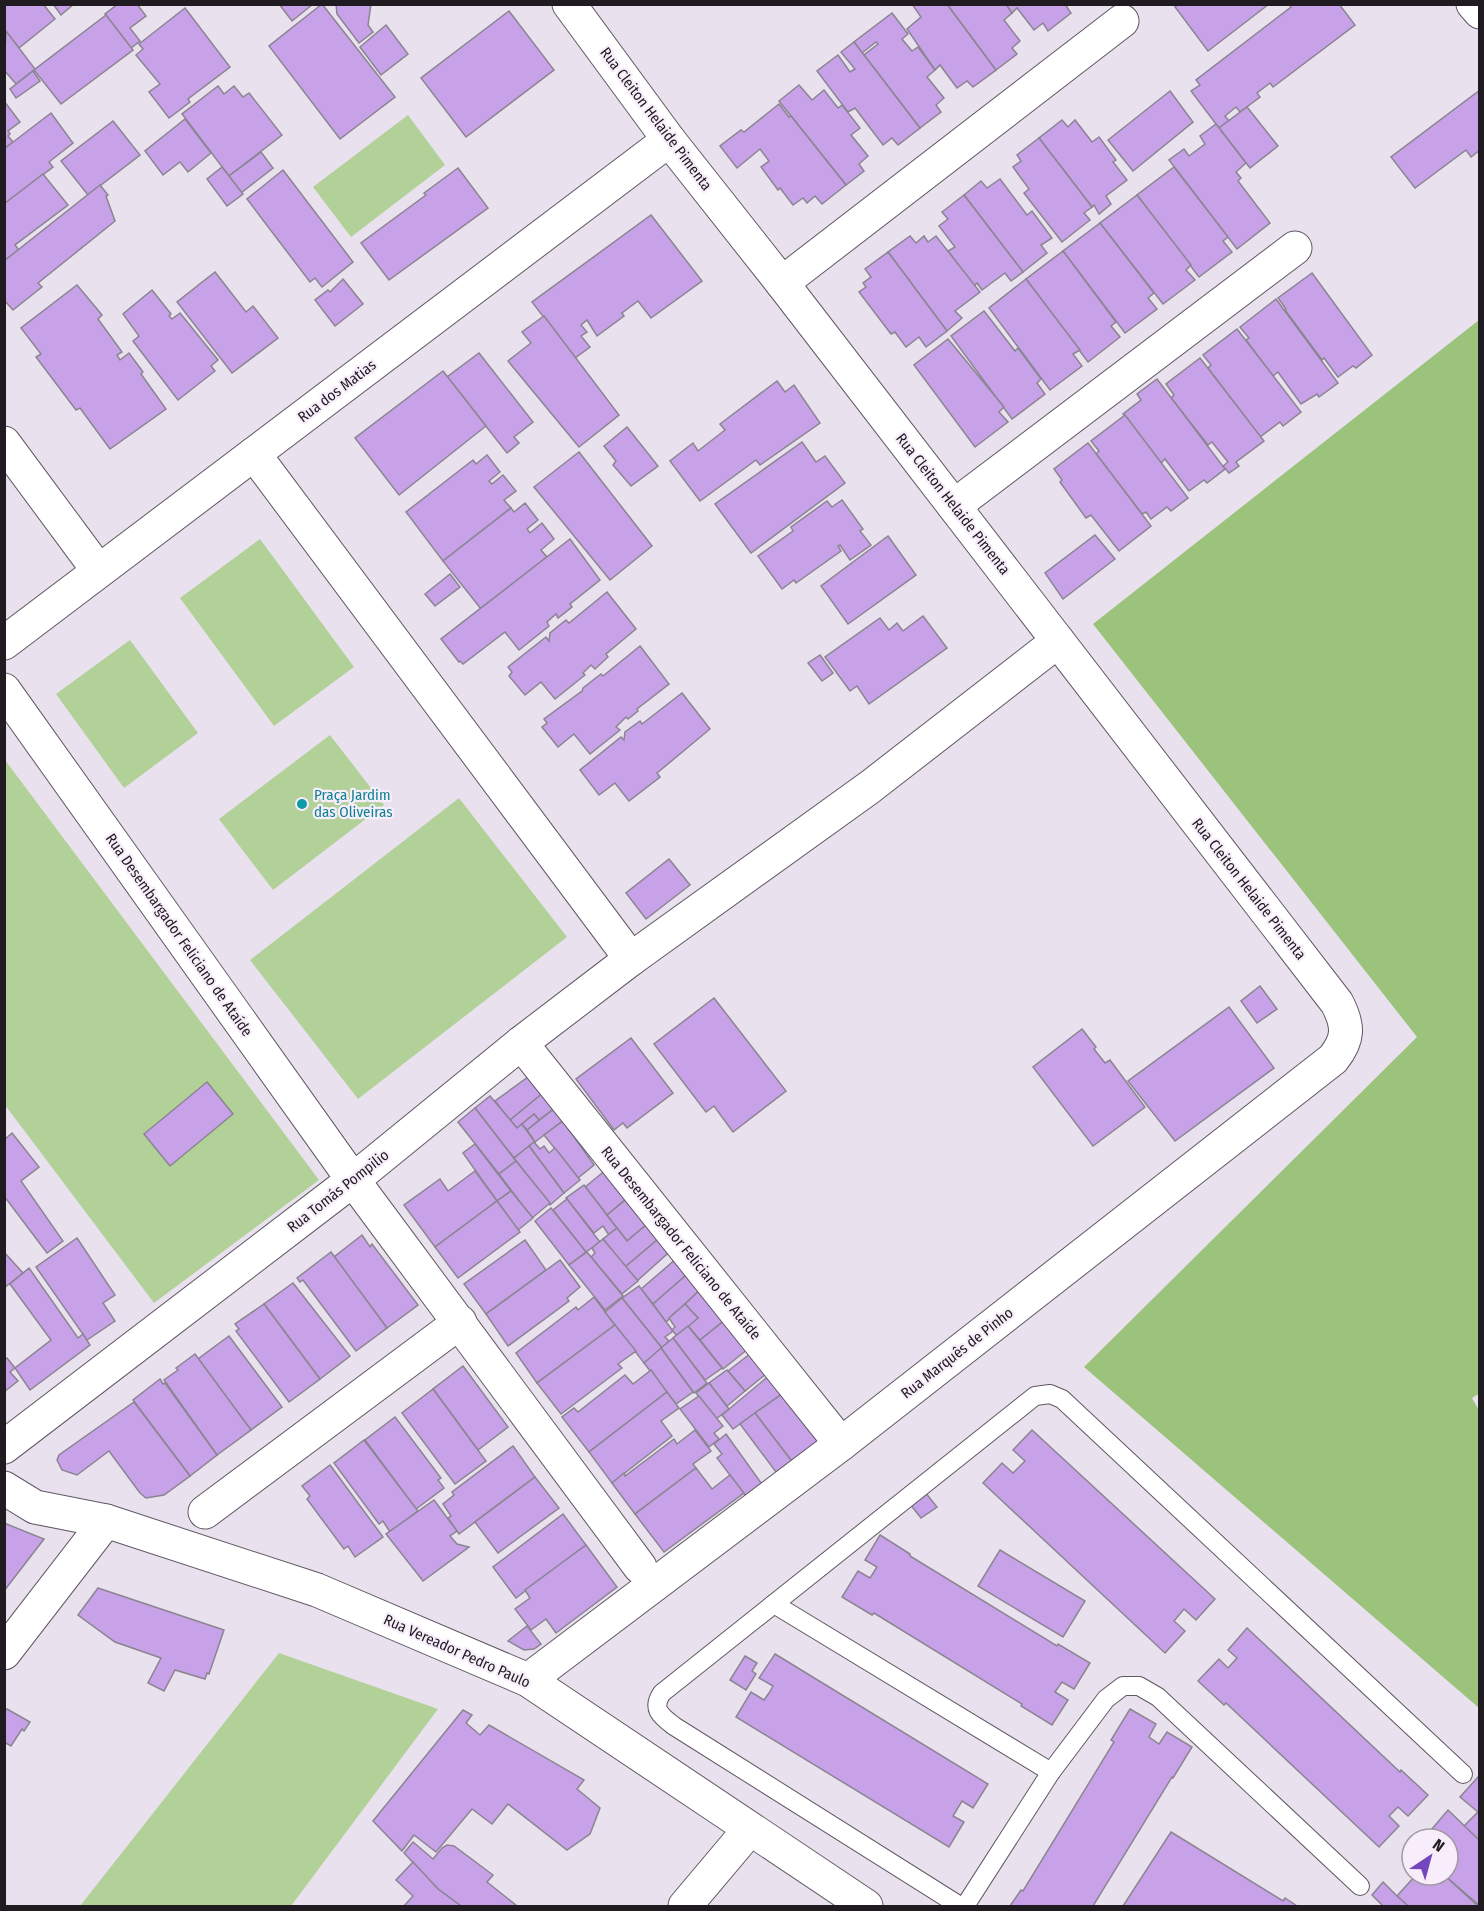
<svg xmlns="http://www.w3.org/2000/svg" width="1484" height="1911" viewBox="0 0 1484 1911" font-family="'Fira Sans Condensed',sans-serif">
  <rect width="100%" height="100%" fill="#eae1ee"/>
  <g fill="#b1d199">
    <path d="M408,115L445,165L351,237L313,187Z"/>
    <path d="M260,539L354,667L274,726L180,598Z"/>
    <path d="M130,640L198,733L124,788L56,694Z"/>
    <path d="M330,735L384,805L273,890L219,819Z"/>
    <path d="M5,760L319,1180L154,1303L5,1105Z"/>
    <path d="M459,798L567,937L358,1099L250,960Z"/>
    <path d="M279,1653L438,1709L291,1906H80Z"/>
  </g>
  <path fill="#9bc37c" d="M1479,320L1480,1393L1472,1398L1480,1412L1479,1708L1084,1367L1417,1037L1093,624Z"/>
  <g fill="#c7a2e8" stroke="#8b8491" stroke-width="1.5">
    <path d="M4,4H43L55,19L19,48L4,30Z"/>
    <path d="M53,4H74L61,15Z"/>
    <path d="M118,4H137L146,16L130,28L140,41L131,48L105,14Z"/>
    <path d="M279,4H313L292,21Z"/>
    <path d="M322,4L395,97L340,139L269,46Z"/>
    <path d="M336,4H371L368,25L373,32L359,43L337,14Z"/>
    <path d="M912,4H947L996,70L973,87L967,81L957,88L940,65L935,70L907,29L921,17Z"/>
    <path d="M947,4H1006L1012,13L1004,20L1020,41L1012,48L1017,54L996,70Z"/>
    <path d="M1006,4H1065L1071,13L1048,31L1043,23L1034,30L1017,8L1012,13Z"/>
    <path d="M1179,4H1269L1208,51L1175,7Z"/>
    <path d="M1289,4H1339L1355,25L1273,87L1270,83L1257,93L1260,97L1240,112L1236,107L1225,116L1229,121L1219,128L1191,91L1200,85L1196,80L1291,7Z"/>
    <path d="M185,8L230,67L188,99L190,102L169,118L149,92L160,84L136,55L143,49L139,44Z"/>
    <path d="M509,11L554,70L466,137L421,78Z"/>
    <path d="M892,13L908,34L902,39L912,51L918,47L935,70L927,77L944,98L936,105L941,112L920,128L864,55L878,44L876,42L862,53L854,42Z"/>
    <path d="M106,15L133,50L61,104L34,70Z"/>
    <path d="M386,25L408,54L381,75L360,47Z"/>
    <path d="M6,31L35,69L16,84L4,70Z"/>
    <path d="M854,42L920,128L898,145L892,138L883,145L855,108L848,112L817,71L838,55L850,72L855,69L841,52Z"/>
    <path d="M33,71L40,81L16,98L10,89Z"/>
    <path d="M799,85L812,100L824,90L838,108L842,105L860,128L851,135L868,156L859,164L864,171L846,185L779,101Z"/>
    <path d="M218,86L224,94L234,86L243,97L249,93L282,135L229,176L182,114Z"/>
    <path d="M1480,90V150L1471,157L1466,150L1415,188L1391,157Z"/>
    <path d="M1170,91L1193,122L1133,171L1108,140Z"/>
    <path d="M4,101L20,122L8,131L10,134L8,136L13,142L4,149Z"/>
    <path d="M779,104L789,117L791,116L846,185L822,204L815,196L807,203L803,198L793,205L780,188L778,190L761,167L769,161L760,149L737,168L720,146L741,130L744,132Z"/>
    <path d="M1247,107L1278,146L1250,168L1219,128Z"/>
    <path d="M51,113L73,143L49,162L53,167L4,204V149Z"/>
    <path d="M185,119L211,153L188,172L180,162L163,175L145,151Z"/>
    <path d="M1062,120L1068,127L1075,120L1092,142L1099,137L1116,160L1113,162L1127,180L1106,196L1111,204L1099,214L1094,205L1092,207L1039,138Z"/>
    <path d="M113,121L140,155L88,195L61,161Z"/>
    <path d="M1216,124L1246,163L1236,172L1241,178L1238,181L1270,223L1237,249L1169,160L1184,149L1189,156L1205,144L1200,136Z"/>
    <path d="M1039,138L1092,207L1084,213L1090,220L1062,242L1024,193L1029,189L1013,167L1021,161L1017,155Z"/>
    <path d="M261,152L273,168L241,193L229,176Z"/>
    <path d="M222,167L243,194L227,206L207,179Z"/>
    <path d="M1174,167L1228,237L1223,241L1232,252L1199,277L1137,195Z"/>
    <path d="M458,168L488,208L389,280L361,243L426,195L424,193Z"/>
    <path d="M283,170L353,262L322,287L315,278L310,282L247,199Z"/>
    <path d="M43,174L68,205L15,245L19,250L4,261V204Z"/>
    <path d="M1000,179L1027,215L1032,211L1052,238L1041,245L1047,253L1023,272L964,195L981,181L987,188Z"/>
    <path d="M100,185L108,195L106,196L115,221L38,283L42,287L13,310L4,300V261Z"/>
    <path d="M964,195L1023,272L1011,281L1005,273L982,290L977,283L974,286L948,251L955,247L939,226L948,219L942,212Z"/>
    <path d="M1137,195L1191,265L1186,270L1195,280L1163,304L1100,223Z"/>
    <path d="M651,215L702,281L651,318L638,301L622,313L624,316L597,336L587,320L581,325L587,332L581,336L590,347L575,358L532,302Z"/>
    <path d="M1100,223L1154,293L1148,298L1157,309L1125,333L1063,251Z"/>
    <path d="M910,236L916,243L924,236L928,242L936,236L980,292L955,311L962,318L947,331L888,252Z"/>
    <path d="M1063,251L1116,322L1111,326L1120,337L1088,362L1026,279Z"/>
    <path d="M888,252L947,331L926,347L919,337L906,347L895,332L891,334L859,292L866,287L863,283L871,277L865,269Z"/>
    <path d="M215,272L246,312L253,306L278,338L232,373L177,302Z"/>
    <path d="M1312,273L1372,355L1356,368L1353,366L1338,377L1324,358L1322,360L1285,310L1286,309L1278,298Z"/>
    <path d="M343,279L363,304L335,326L315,300L328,290L330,292Z"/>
    <path d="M1026,279L1080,350L1073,354L1082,366L1050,390L989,308Z"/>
    <path d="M77,285L102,315L98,319L122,352L117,355L120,360L129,353L143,372L141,374L166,409L110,449L80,408L76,410L36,357L41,354L21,328Z"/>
    <path d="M152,290L171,314L169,316L172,319L180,313L218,360L211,366L215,371L178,400L133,341L139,336L123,314Z"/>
    <path d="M1276,299L1338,383L1319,397L1317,394L1301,404L1278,372L1273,376L1246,340L1249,338L1240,327Z"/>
    <path d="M984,311L1015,351L1018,348L1041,379L1037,383L1045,394L1012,419L951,336Z"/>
    <path d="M544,316L619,415L579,447L508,361L531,343L522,332Z"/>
    <path d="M1237,329L1301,412L1283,426L1280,422L1260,437L1208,368L1211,365L1203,355Z"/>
    <path d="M948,339L1004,407L999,412L1008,422L975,447L914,365Z"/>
    <path d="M479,353L533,422L514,437L519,443L507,453L447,377Z"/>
    <path d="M1200,358L1264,441L1236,462L1239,466L1229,473L1223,466L1228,462L1212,442L1208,445L1171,398L1174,395L1166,384Z"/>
    <path d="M443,371L486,426L399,495L355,438Z"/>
    <path d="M1157,379L1225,469L1207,483L1204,480L1189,491L1165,459L1161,463L1123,414L1141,400L1137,394Z"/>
    <path d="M777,381L785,392L794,385L820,423L760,465L756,460L700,501L670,461L693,443L698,451L725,430L720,424Z"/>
    <path d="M1125,415L1188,498L1171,511L1167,507L1151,519L1146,512L1142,514L1096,454L1099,451L1091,441Z"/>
    <path d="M627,427L658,466L631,486L613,465L616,461L604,446Z"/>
    <path d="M802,442L816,462L825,456L845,483L751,553L715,504Z"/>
    <path d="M1088,443L1151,526L1119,551L1091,515L1086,518L1060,482L1062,480L1054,469Z"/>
    <path d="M579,452L652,546L610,580L534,487Z"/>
    <path d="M487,455L500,472L489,481L492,484L503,475L516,491L504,500L511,508L443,561L406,512L473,460L476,464Z"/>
    <path d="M842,500L863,529L860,531L871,545L850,560L840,545L838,546L841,551L796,583L794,580L782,589L758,556L793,531L791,527L827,501L832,507Z"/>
    <path d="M525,503L538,520L527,529L530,533L542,523L554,539L541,550L547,557L481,609L443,561L511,508L514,512Z"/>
    <path d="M1095,535L1115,559L1063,599L1045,573Z"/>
    <path d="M888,536L916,575L848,624L821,586Z"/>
    <path d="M570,539L600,580L570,604L572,607L558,618L556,614L547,622L549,626L519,650L505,632L463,664L460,661L459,662L441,639Z"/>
    <path d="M450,574L460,587L435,606L425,594Z"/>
    <path d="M607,592L636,629L606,654L608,657L595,669L591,665L583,673L585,675L555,699L541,682L525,695L509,676L512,672L508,667L546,637L549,641L550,633L566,620L569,623Z"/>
    <path d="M923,616L947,648L869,704L857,686L850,691L825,657L880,618L889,630L897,623L903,631Z"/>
    <path d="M640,646L669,684L637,709L638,711L628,719L626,717L616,727L620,730L590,754L574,734L558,747L542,727L547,723L544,719L582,691L583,688L601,674L603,676Z"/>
    <path d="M820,655L833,673L822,681L808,663Z"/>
    <path d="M682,693L710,729L657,773L660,777L629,801L615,783L599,795L580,770L621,737L624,740L625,732L640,721L642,724Z"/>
    <path d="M669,859L690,885L646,919L626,893Z"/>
    <path d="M1260,986L1277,1009L1257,1023L1241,1001Z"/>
    <path d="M714,998L786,1091L733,1132L714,1106L706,1112L654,1044Z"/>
    <path d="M1229,1007L1274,1068L1175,1141L1128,1081Z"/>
    <path d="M1082,1029L1096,1047L1094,1049L1105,1063L1110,1060L1145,1107L1093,1146L1033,1067Z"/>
    <path d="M631,1038L673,1093L627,1128L623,1123L614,1130L576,1079Z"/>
    <path d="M532,1074L543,1093L510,1120L495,1101Z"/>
    <path d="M207,1082L233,1114L170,1166L144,1134Z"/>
    <path d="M543,1093L555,1108L539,1120L534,1114L517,1128L510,1120Z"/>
    <path d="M490,1096L517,1128L522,1124L535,1142L514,1158L475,1108Z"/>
    <path d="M475,1108L516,1161L499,1174L458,1122Z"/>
    <path d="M555,1108L569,1116L535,1142L527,1130Z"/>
    <path d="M534,1114L539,1120L527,1130L522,1124Z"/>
    <path d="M563,1121L594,1165L578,1178L544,1135Z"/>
    <path d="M12,1133L39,1167L21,1181L63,1241L47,1253L4,1196V1140Z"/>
    <path d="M534,1142L540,1149L544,1146L549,1153L555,1148L580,1180L564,1193L529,1146Z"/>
    <path d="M475,1144L511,1191L497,1201L463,1153Z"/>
    <path d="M529,1146L564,1193L550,1205L514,1158Z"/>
    <path d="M516,1161L550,1203L532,1218L499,1174Z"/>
    <path d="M607,1169L626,1199L607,1215L585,1187Z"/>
    <path d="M475,1171L497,1201L435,1247L404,1205L440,1179L448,1191Z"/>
    <path d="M584,1185L617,1228L609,1235L603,1226L594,1233L566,1198Z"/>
    <path d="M511,1191L533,1218L518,1230L497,1201Z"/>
    <path d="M635,1192L652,1220L627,1241L607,1215Z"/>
    <path d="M567,1199L600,1242L586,1252L553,1210Z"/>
    <path d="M497,1201L520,1232L458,1278L435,1247Z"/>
    <path d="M551,1208L586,1252L569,1265L535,1221Z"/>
    <path d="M652,1220L663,1235L625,1267L603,1239L617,1228L627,1241Z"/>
    <path d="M362,1235L370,1247L372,1244L418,1305L387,1328L334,1257Z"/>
    <path d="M663,1235L676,1246L637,1281L625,1267Z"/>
    <path d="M77,1238L115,1295L103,1303L115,1321L87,1340L36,1267Z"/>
    <path d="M603,1239L638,1281L622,1294L591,1257L595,1253L592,1248Z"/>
    <path d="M525,1240L546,1270L486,1314L464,1284Z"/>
    <path d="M4,1252L23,1273L4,1288Z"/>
    <path d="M331,1252L387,1328L356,1351L303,1280L300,1282L297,1278Z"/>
    <path d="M587,1252L623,1296L605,1310L569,1265Z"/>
    <path d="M683,1253L692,1270L653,1304L641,1289Z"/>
    <path d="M560,1260L580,1287L567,1298L569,1301L508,1346L486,1314Z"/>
    <path d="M29,1268L78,1338L83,1334L90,1345L30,1390L15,1368L51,1340L10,1284Z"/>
    <path d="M692,1270L704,1286L666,1322L653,1304Z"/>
    <path d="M293,1283L350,1356L320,1379L264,1304Z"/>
    <path d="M639,1286L673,1331L665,1337L669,1341L662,1348L622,1298Z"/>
    <path d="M704,1286L732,1314L700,1340L688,1326L698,1318L685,1304Z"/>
    <path d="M594,1297L615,1325L537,1383L516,1353L576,1307L578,1310Z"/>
    <path d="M622,1298L662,1348L644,1363L605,1312Z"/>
    <path d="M264,1304L320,1379L289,1402L236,1331L239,1329L235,1324Z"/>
    <path d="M685,1304L698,1318L677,1336L672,1330L675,1327L669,1318Z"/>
    <path d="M734,1313L758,1341L723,1369L700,1340Z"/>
    <path d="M615,1325L636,1351L618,1364L622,1368L561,1414L537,1383Z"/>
    <path d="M688,1326L722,1368L705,1380L673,1338Z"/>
    <path d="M229,1336L282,1407L251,1430L198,1359Z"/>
    <path d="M673,1338L707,1383L694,1393L661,1348Z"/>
    <path d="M661,1348L693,1392L676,1404L644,1363Z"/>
    <path d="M755,1350L771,1370L745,1391L728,1371Z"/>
    <path d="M195,1354L251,1430L217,1455L164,1380L178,1370L176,1368Z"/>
    <path d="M7,1358L15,1368L10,1372L18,1381L4,1392V1360Z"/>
    <path d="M463,1366L508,1427L478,1450L433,1389Z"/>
    <path d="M651,1370L667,1392L589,1452L562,1417L574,1408L578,1412L625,1375L633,1384Z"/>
    <path d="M727,1370L745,1391L727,1406L709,1383Z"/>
    <path d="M771,1374L786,1391L733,1429L722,1415Z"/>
    <path d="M160,1379L163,1384L165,1383L217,1455L190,1476L133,1400Z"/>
    <path d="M709,1383L729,1409L716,1419L696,1393Z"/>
    <path d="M433,1389L486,1461L455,1484L402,1413Z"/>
    <path d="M667,1392L679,1408L661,1421L672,1436L612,1483L589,1452Z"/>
    <path d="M782,1394L826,1442L794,1464L755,1413Z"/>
    <path d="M699,1396L723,1426L714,1433L719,1439L709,1447L680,1409Z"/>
    <path d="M134,1402L190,1476L164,1495L146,1498L140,1493L109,1451L77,1475L62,1470L57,1460L59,1455Z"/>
    <path d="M755,1413L794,1464L779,1476L740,1424Z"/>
    <path d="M395,1417L441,1478L438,1480L444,1488L416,1509L365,1440Z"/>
    <path d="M695,1430L711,1451L693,1464L696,1468L635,1514L612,1483L624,1473L625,1476L674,1439L677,1444Z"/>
    <path d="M1032,1430L1215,1599L1196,1620L1184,1609L1174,1621L1185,1631L1165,1653L983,1483L1002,1463L1013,1473L1025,1461L1013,1450Z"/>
    <path d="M726,1434L764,1487L748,1499L717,1458L722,1454L714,1444Z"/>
    <path d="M364,1440L418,1511L390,1532L383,1521L379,1524L334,1463Z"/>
    <path d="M513,1446L535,1477L459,1534L448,1518L451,1516L443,1504L454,1495L452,1492Z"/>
    <path d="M330,1465L383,1537L355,1557L348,1546L344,1549L307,1499L310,1496L302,1486Z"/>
    <path d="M696,1468L712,1489L730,1475L744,1493L664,1552L635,1514Z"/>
    <path d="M535,1477L559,1508L498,1553L475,1522Z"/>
    <path d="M925,1492L937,1507L921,1518L910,1504Z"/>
    <path d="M434,1500L457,1531L450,1536L457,1544L469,1547L423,1581L386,1534Z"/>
    <path d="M563,1514L586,1545L516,1598L493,1567Z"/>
    <path d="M4,1523L44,1539L4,1591Z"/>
    <path d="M880,1535L910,1554V1556L1057,1646L1058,1644L1090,1663L1074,1689L1062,1682L1055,1692L1068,1700L1052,1725L1021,1706L1022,1704L874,1613L872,1615L842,1597L858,1571L870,1578L877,1567L865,1560Z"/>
    <path d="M586,1545L617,1587L556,1633L546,1619L531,1630L515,1609L530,1598L525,1590Z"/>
    <path d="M1000,1550L1085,1601L1063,1637L978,1586Z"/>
    <path d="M98,1588L224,1630L209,1674L207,1673L205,1679L175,1670L164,1691L148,1683L161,1658L115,1642L78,1615Z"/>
    <path d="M527,1626L541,1644L534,1649L524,1650L508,1641Z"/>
    <path d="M1247,1628L1400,1772L1401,1770L1428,1795L1408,1816L1398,1807L1389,1816L1399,1826L1379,1847L1226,1703L1224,1705L1198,1681L1219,1659L1228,1668L1237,1658L1228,1650Z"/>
    <path d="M775,1654L988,1784L973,1808L962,1801L953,1816L964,1822L949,1847L736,1717L751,1692L764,1700L769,1693L773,1686L759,1678Z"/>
    <path d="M745,1656L757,1663L752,1671L756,1674L746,1690L730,1680Z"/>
    <path d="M7,1709L30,1722L24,1731L22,1729L11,1746L4,1742V1712Z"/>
    <path d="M1130,1709L1156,1724L1149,1737L1159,1744L1167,1732L1192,1747L1173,1778L1172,1777L1093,1906H1010L1021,1890L1023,1891L1114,1742L1111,1740Z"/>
    <path d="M463,1710L472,1715L466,1723L480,1735L489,1725L584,1780L577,1789L600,1808L590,1834L567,1850L508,1804L492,1824L472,1809L436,1852L414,1835L402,1851L373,1821Z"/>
    <path d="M1479,1776H1480V1841L1464,1826L1478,1812L1460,1797Z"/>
    <path d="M1448,1810L1480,1841V1906L1444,1875H1448V1839H1443L1432,1829Z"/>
    <path d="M1171,1832L1283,1901L1285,1898L1297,1906H1123Z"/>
    <path d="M413,1842L433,1859L442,1848L447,1845L454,1846L493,1875L487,1882L517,1906H461L438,1889L404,1853Z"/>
    <path d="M413,1862L438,1889L461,1906H404L413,1896L396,1880Z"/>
    <path d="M1416,1875H1444L1478,1906H1408L1397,1896Z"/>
    <path d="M1383,1882L1397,1896L1408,1906H1383L1372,1895Z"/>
  </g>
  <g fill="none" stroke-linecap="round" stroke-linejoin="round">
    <defs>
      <g id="service">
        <path d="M774,1604L1051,1772"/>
        <path d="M960,1906L674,1726C661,1716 651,1709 662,1693L1035,1396L1050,1394L1062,1399L1463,1774"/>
        <path d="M965,1906L1051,1772L1106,1699L1123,1686H1139L1158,1697L1360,1886"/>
      </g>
      <g id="minor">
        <path d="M1473,4L1480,12"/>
        <path d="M782,283L1122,21"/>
        <path d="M4,443L98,570"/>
        <path d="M954,506L1295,248"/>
        <path d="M4,643L669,140"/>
        <path d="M4,690L353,1180L640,1567"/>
        <path d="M631,959L870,787L1058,641"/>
        <path d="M521,1043L841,1444"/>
        <path d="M4,1447L353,1180L521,1043L631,959L254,454"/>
        <path d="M4,1488L35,1507L106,1521L317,1590L528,1680L866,1906"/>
        <path d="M205,1512L460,1322"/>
        <path d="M4,1653L106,1521"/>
        <path d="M528,1680L841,1444L1333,1059C1349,1039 1349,1026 1337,1003L782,283L669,140L569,4"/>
        <path d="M685,1906L749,1830"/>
      </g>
    </defs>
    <use href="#service" stroke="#605863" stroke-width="20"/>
    <use href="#minor" stroke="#605863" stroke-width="35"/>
    <use href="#service" stroke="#fff" stroke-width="18"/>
    <use href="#minor" stroke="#fff" stroke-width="33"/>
  </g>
  <circle fill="#0f9aa8" stroke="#f8eefb" stroke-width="2" cx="302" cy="804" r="6"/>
  <g text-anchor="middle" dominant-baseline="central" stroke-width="4.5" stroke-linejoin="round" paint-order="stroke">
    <g font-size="15" fill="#1f1b20" stroke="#f8eefb">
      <text transform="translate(656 119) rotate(53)">Rua Cleiton Helaide Pimenta</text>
      <text transform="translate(337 391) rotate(-37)">Rua dos Matias</text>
      <text transform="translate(953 504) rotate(52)">Rua Cleiton Helaide Pimenta</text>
      <text transform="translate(1249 889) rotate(52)">Rua Cleiton Helaide Pimenta</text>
      <text transform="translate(179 935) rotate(55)">Rua Desembargador Feliciano de Ataíde</text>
      <text transform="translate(338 1191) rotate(-38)">Rua Tomás Pompilio</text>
      <text transform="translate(681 1243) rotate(51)">Rua Desembargador Feliciano de Ataíde</text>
      <text transform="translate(957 1353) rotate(-38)">Rua Marquês de Pinho</text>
      <text transform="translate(457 1651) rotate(24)">Rua Vereador Pedro Paulo</text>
    </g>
    <g font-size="15" fill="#0d838f" stroke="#f8eefb" text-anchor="start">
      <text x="314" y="795">Praça Jardim<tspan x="314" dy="17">das Oliveiras</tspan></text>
    </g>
  </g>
  <rect width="1484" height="1911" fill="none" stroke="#1f1b20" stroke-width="12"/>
  <g transform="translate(1430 1857) rotate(36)"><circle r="28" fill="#f8eefb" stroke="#a19aa3" stroke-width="1.5"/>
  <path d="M0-4.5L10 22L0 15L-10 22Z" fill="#7547bf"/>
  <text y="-9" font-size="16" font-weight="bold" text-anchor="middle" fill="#1f1b20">N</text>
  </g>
</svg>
